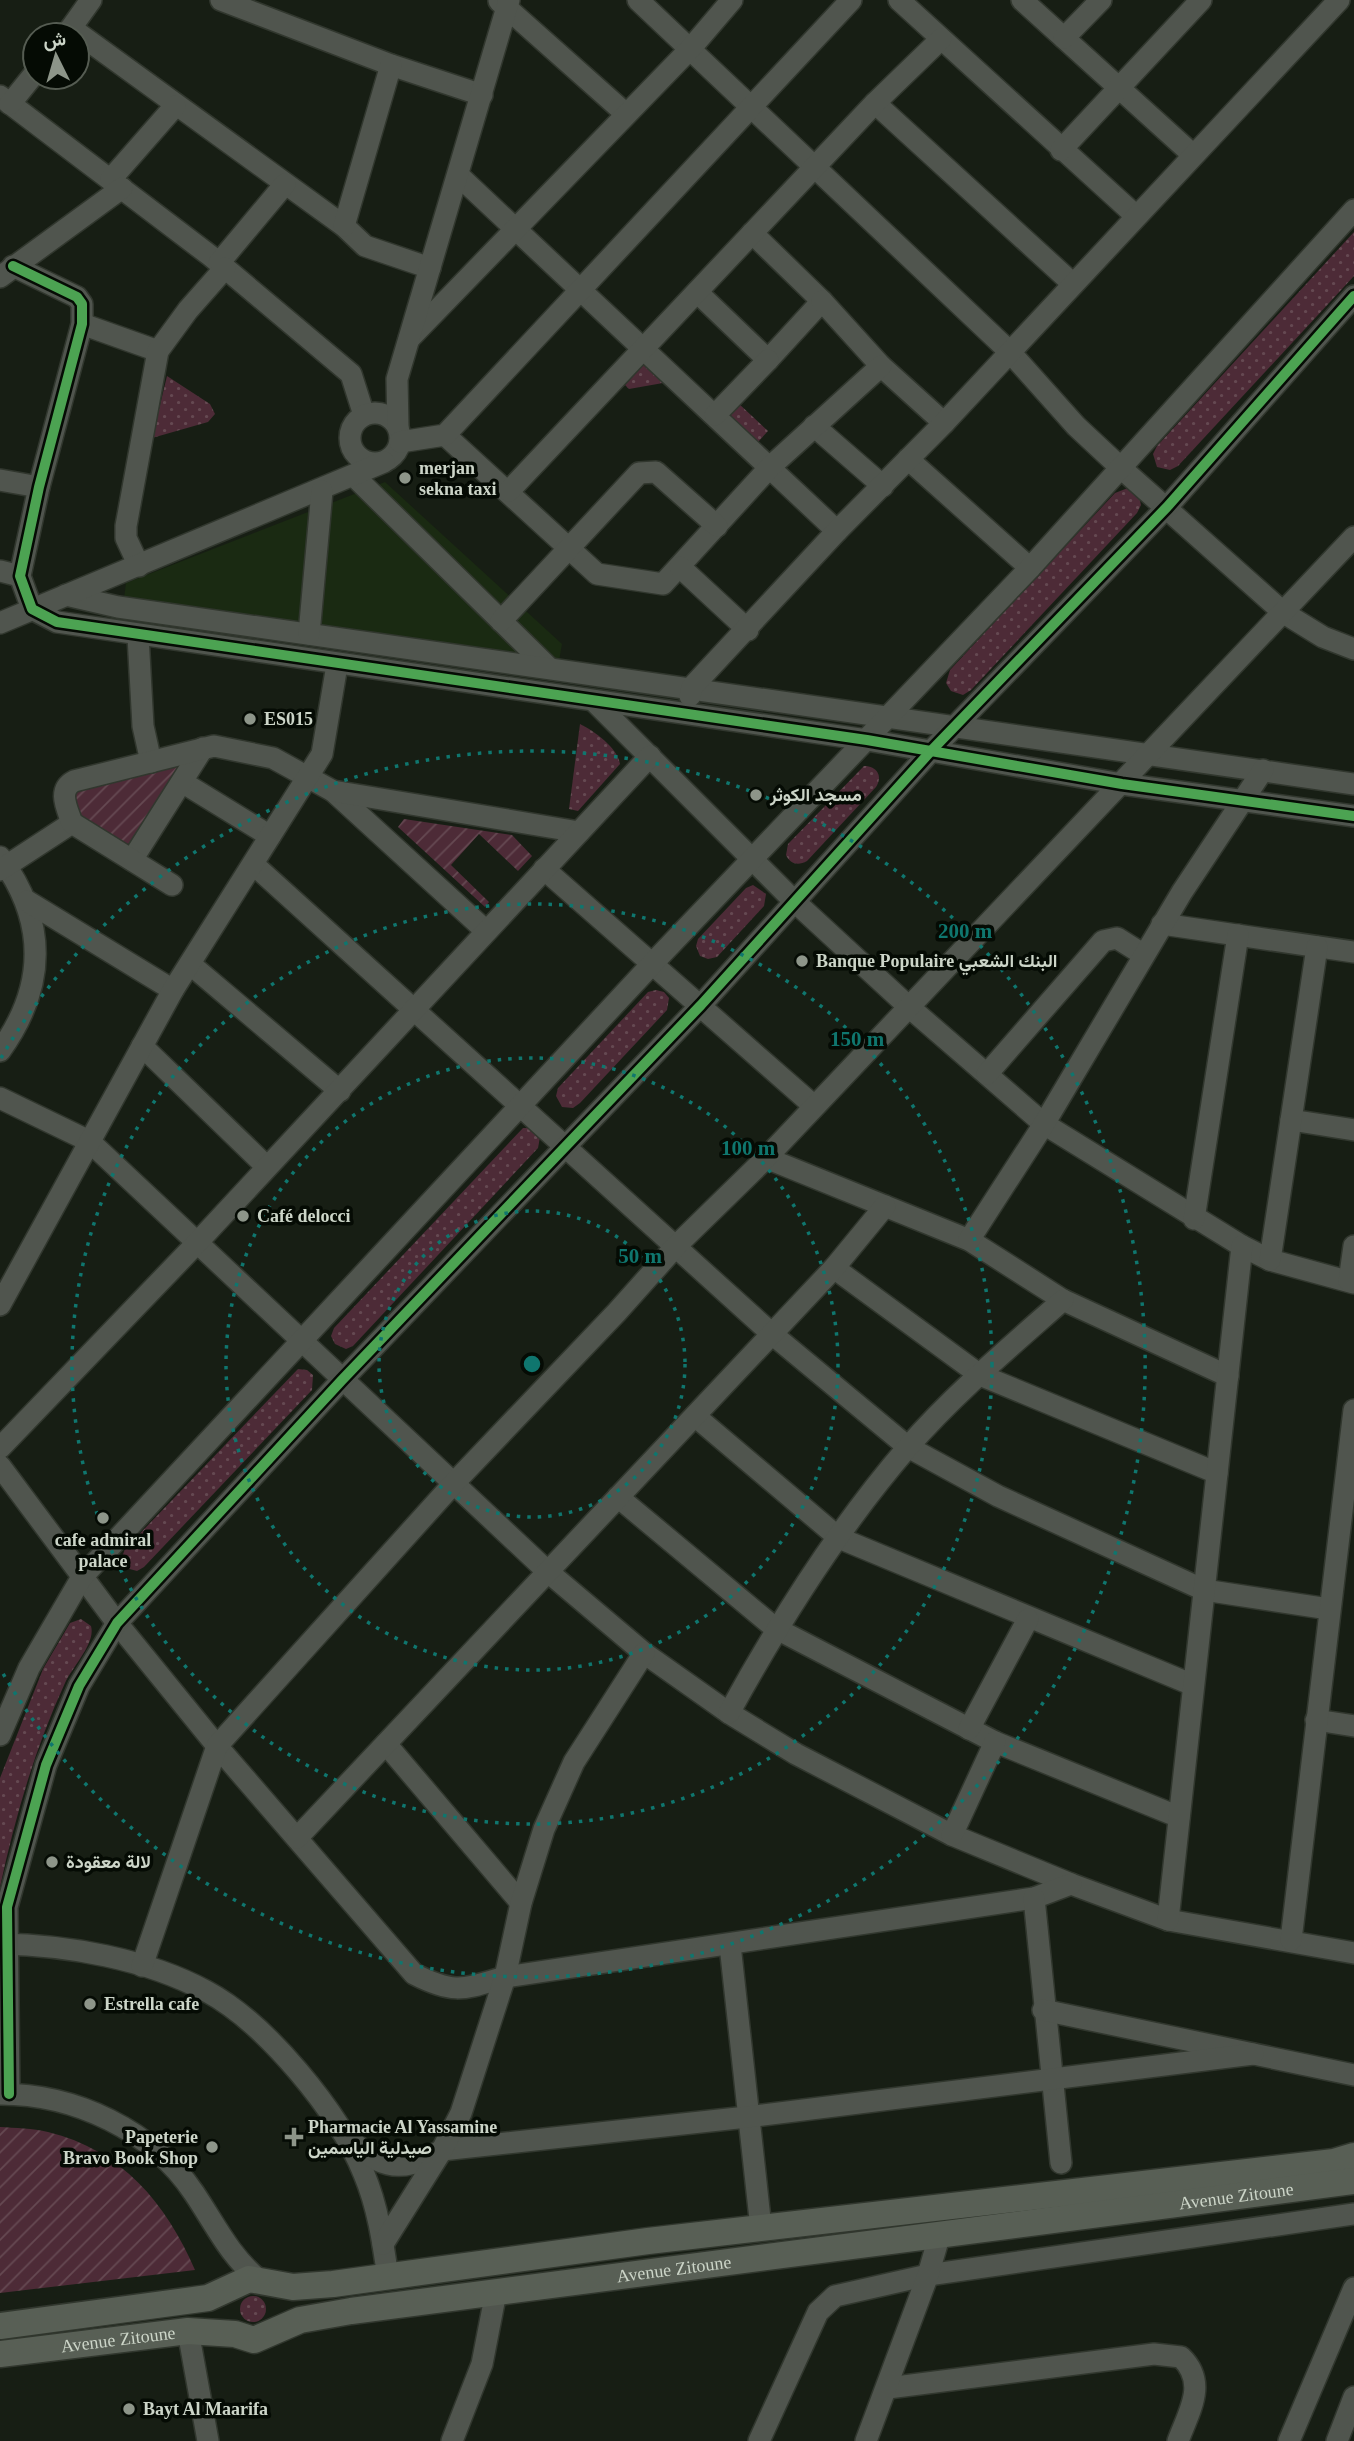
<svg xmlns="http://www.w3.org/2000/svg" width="1354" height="2441" viewBox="0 0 1354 2441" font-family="'Times New Roman',Vazirmatn,serif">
  <defs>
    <pattern id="grass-dots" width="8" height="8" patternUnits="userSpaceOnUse" patternTransform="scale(1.75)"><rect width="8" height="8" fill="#4d2b37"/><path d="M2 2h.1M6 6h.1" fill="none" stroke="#654952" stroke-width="1.8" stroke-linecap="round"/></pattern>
    <pattern id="garden-furrows" width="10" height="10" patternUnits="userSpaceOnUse" patternTransform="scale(1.75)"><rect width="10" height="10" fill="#4d2b37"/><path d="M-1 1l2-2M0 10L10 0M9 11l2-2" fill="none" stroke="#654952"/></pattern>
  </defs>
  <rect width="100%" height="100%" fill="#171e14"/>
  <path fill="#1a2a12" d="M385,482L562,644L559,661L124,598L126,583Z"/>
  <g fill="url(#grass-dots)">
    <path d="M1354,232V276L1178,466L1170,470L1157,467L1153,454L1157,446Z"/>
    <path d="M645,363L663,383L629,389L625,385Z"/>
    <path d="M167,376L210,404L215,414L208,422L152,438Z"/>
    <path d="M737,402L768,431L758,442L727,413Z"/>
    <path d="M1128,488L1139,496L1141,505L1137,513L971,690L963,695L951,691L946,683L950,670L1115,493Z"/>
    <path d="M580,724C594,731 617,747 620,764L578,811L569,809Z"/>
    <path d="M864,766C877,766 883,776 876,787L807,861C798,866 790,864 786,855L788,844Z"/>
    <path d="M753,885L766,894L764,906L717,957L708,959L700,956L696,946L698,939L746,888Z"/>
    <path d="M656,990L664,992L669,998L667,1010L580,1103L573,1108L562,1107L556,1096L558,1088L648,992Z"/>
    <path d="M523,1128H532L540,1137L538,1148L353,1346L346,1349L335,1344L331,1336L334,1328Z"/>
    <path d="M298,1369L307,1370L313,1375L312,1390L144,1567L137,1571L126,1568L122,1557L125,1549Z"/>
    <path d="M81,1619L91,1626C96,1643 72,1667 65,1683C35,1748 15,1817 0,1887V1778L43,1669L70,1623Z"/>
    <circle cx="253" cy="2309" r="13"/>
  </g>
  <g fill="url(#garden-furrows)">
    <path d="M183,761L133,850L82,823L74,799L76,789Z"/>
    <path d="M404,819L512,835L532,856L518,871L479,834L451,865L489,902L485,907L398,827Z"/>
    <path d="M0,2127C15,2128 33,2128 48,2132C122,2150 166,2203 195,2270L0,2293Z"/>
  </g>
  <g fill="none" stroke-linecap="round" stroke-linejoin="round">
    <defs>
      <g id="minor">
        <path d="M221,0L391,65L482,95"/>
        <path d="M638,0L1009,351L1076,426L1121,468L1284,613L1323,637L1354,649"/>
        <path d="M899,0L1135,215"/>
        <path d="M1022,0L1192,154"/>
        <path d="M499,1L625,113"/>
        <path d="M71,28L344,226L365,246L430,268"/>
        <path d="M66,35L91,0"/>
        <path d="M1064,38L1101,0"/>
        <path d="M0,96L212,257L351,374L364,415"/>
        <path d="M875,103L1073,284"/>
        <path d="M10,104L35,73"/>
        <path d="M1061,150L1201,0"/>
        <path d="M458,175L837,531"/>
        <path d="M111,179L175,106"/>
        <path d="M344,226L391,65"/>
        <path d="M219,263L285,184"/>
        <path d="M13,266L77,297L82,304V324L39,487L20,576L32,609L57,622L867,740L1122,784L1354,816"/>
        <path d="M0,277L122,188"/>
        <path d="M697,292L768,360L822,301L752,233"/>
        <path d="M822,301L881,366L944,423"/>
        <path d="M82,324L158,351"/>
        <path d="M409,339L691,48L732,0"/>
        <circle cx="375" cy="438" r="25"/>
        <path d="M715,415L768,360"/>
        <path d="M814,426L883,486"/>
        <path d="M398,427L397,379L509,0"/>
        <path d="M445,435L597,574L663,584L770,467L881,366"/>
        <path d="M400,442L445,435L851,0"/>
        <path d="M908,459L1030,568"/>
        <path d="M354,476L549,668"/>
        <path d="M0,480L39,487"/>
        <path d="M509,491L875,103L941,39"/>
        <path d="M139,566L126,538V526L158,351L188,310L225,268"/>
        <path d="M680,567L748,630"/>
        <path d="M0,571L20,576"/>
        <path d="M66,595L118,607L1354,784"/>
        <path d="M501,621L639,473L656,472L717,526"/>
        <path d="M0,623L384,462"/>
        <path d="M309,634L322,491"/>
        <path d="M138,636L143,726L151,762"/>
        <path d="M690,696L692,687L837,531L944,423L1339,0"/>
        <path d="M595,702L794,901L909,1007L1044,1124L1242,1246L1270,1260L1354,1283"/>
        <path d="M182,782L270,836"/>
        <path d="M333,791L486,931"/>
        <path d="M0,857C47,921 47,986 0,1051"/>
        <path d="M132,860L203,748"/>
        <path d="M253,864L772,1334L908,1447L998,1496L1204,1590L1329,1609"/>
        <path d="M544,869L814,1106"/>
        <path d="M0,870L72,823"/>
        <path d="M172,885L72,823C67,808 57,790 74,781L214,746L273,758L333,791L579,832"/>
        <path d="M27,901L173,990"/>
        <path d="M1162,924L1354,952"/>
        <path d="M190,964L340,1091"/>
        <path d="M142,1046L266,1166"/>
        <path d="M987,1074L1103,941L1117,938L1144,955"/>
        <path d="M0,1098L89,1141L547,1571L644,1653L729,1713L796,1754L952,1835L1071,1884L1168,1920L1354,1953"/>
        <path d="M1291,1120L1354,1130"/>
        <path d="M766,1158L969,1240L1063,1300L1228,1376"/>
        <path d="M1194,1219L1238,935"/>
        <path d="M969,1240L1044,1124L1182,892L1263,770"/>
        <path d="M1270,1260L1317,947"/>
        <path d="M834,1268L980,1375L1217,1473"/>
        <path d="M1349,1281L1354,1246"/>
        <path d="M0,1305L173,990L322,754L337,665"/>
        <path d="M695,1416L839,1538L1193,1685"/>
        <path d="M0,1448L196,1244L650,756"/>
        <path d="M0,1466L117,1623L217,1746L414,1974C455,1995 464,1989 505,1977L1034,1898L1071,1884"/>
        <path d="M618,1497L775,1628L995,1742L1179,1817"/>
        <path d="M729,1713C780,1620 838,1528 908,1447C954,1394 1010,1347 1063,1300"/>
        <path d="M1316,1720L1354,1726"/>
        <path d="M969,1729L1028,1619"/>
        <path d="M0,1735L29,1668L82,1577L652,964L1030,568L1354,210"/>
        <path d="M386,1744L521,1903"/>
        <path d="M952,1835L995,1742"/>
        <path d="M297,1838L834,1268L885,1206"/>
        <path d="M1034,1898L1061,2163"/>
        <path d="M1168,1920L1242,1246"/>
        <path d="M1291,1940L1354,1410"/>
        <path d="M0,1944C68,1945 146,1959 206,1991C266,2023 339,2112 364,2174C378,2207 383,2243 388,2278"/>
        <path d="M730,1945L761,2228"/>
        <path d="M142,1966L217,1746L454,1483L617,1312L676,1246L766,1158L1354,537"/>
        <path d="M1043,2010L1354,2075"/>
        <path d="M0,2094C75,2094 152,2130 194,2193C215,2224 229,2255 258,2279"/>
        <path d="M9,2094L7,1907L46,1765L79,1686L117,1623L342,1380L701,1005L931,751L1167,507L1354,296"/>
        <path d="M342,2131C377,2167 397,2177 442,2150L747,2117L1253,2054"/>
        <path d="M383,2244L442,2150L461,2113L505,1977L521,1903L544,1829L574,1762L644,1653"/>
        <path d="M188,2331L208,2441"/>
        <path d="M888,2388L1154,2354L1181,2357C1208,2383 1189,2411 1178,2441"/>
        <path d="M452,2441L482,2364L496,2292"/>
        <path d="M759,2441L818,2312L835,2296L928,2275L1354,2214"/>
        <path d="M866,2441L928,2275L939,2237"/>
        <path d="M1289,2441L1354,2288"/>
        <path d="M1337,2441L1354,2397"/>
      </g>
      <g id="major">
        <path d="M0,2326L208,2298L249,2279L293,2287L333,2284L648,2241L1334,2162L1354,2156"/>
        <path id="s1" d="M0,2354L188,2331L235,2334L254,2340L300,2320L351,2311L1354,2181"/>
      </g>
    </defs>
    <use href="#minor" stroke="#31372e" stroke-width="24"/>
    <use href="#major" stroke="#31372e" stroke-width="29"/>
    <use href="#minor" stroke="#50554e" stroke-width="21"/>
    <use href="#major" stroke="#585f55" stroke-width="26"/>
    <defs>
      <g id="cycleway">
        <path d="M13,266L77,297L82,304V324L39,487L20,576L32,609L57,622L867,740L1122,784L1354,816"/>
        <path d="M9,2094L7,1907L46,1765L79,1686L117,1623L342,1380L701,1005L931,751L1167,507L1354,296"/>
      </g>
    </defs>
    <use href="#cycleway" stroke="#050b04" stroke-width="15"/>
    <use href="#cycleway" stroke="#4ca352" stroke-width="10"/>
  </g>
  <g fill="none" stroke="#0f766e" stroke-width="3.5" stroke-dasharray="3.5 7">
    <circle cx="532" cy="1364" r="153"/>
    <circle cx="532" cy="1364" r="306"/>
    <circle cx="532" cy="1364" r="460"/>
    <path d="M1 1058A613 613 0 1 1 1 1670"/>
  </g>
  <g fill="#8d9589" stroke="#050b04" stroke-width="2.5">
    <circle cx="405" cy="478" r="7"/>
    <circle cx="250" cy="719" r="7"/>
    <circle cx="756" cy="795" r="7"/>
    <circle cx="802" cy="961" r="7"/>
    <circle cx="243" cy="1216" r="7"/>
    <circle cx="103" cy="1518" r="7"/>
    <circle cx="52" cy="1862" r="7"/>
    <circle cx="90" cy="2004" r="7"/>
    <path d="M290.5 2126.5h7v7h7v7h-7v7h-7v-7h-7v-7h7z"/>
    <circle cx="212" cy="2147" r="7"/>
    <circle cx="129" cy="2409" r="7"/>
  </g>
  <g text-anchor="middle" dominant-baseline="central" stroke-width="7" stroke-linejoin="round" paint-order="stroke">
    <g font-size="18" font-weight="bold" fill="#ccd5c8" stroke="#050b04" text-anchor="start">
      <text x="419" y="468">merjan<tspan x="419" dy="21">sekna taxi</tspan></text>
      <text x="264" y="719">ES015</text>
      <text x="770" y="795">مسجد الكوثر</text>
      <text x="816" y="961">Banque Populaire البنك الشعبي</text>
      <text x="257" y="1216">Café delocci</text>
      <text x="103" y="1540" text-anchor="middle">cafe admiral<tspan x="103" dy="21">palace</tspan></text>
      <text x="66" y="1862">لالة معقودة</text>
      <text x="104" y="2004">Estrella cafe</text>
      <text x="308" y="2127">Pharmacie Al Yassamine<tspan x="308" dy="21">صيدلية الياسمين</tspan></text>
      <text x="198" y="2137" text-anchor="end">Papeterie<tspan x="198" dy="21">Bravo Book Shop</tspan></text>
      <text x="143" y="2409">Bayt Al Maarifa</text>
    </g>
    <g font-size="18" fill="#ccd5c8" stroke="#050b04">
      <text stroke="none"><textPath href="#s1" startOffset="1251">Avenue Zitoune</textPath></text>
      <text stroke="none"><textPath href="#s1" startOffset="684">Avenue Zitoune</textPath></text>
      <text stroke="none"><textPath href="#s1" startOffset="119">Avenue Zitoune</textPath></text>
    </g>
  </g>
  <circle cx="532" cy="1364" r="10" fill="#0f766e" stroke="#050b04" stroke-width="3.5"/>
  <g font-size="21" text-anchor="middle" font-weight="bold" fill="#0f766e" stroke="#050b04" stroke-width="7" stroke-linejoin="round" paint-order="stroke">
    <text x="965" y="938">200 m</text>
    <text x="857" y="1046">150 m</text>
    <text x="748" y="1155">100 m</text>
    <text x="640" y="1263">50 m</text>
  </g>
  <g transform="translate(56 56) rotate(355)"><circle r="33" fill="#050b04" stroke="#555c52" stroke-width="2"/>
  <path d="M0-5L12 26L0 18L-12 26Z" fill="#8d9589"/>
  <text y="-10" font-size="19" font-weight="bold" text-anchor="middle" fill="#ccd5c8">ش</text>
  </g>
</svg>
